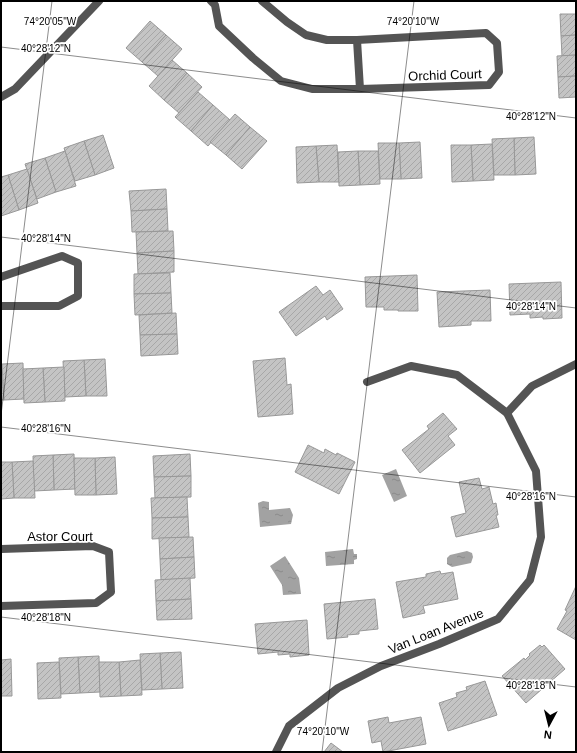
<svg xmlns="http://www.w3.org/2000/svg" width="577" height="753" viewBox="0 0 577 753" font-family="Arial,sans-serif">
  <defs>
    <pattern id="water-ripples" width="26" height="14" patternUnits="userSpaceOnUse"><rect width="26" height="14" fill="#a2a2a2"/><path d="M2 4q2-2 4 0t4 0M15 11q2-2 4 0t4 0" fill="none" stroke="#8a8a8a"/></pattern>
    <pattern id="building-hatch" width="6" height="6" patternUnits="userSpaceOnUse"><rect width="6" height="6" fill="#c4c4c4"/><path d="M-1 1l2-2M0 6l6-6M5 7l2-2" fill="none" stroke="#a7a7a7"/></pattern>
  </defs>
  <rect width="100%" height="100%" fill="#fff"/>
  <g fill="url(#water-ripples)">
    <path d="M396,469L407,496L394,502L382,475Z"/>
    <path d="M263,501L269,502V510L290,508L293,515L291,524L260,527L258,503Z"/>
    <path d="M353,549L354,554H357V559L354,560V564L326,566L325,552Z"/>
    <path d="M467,551L472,553L473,557L471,563L452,567L447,564V558L450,555Z"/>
    <path d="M285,556L299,578L301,594L283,595L282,585L270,566Z"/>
  </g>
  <g fill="url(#building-hatch)" stroke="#989898">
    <path d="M560,14H576V35L561,36Z"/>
    <path d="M150,21L166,35L142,62L126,48Z"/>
    <path d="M166,35L182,49L158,76L142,62Z"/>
    <path d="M576,35V55L562,56L561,36Z"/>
    <path d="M576,55V76L558,77L557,56Z"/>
    <path d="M172,60L187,73L164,100L149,86Z"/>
    <path d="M187,73L202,87L179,113L164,100Z"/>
    <path d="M576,76V97L559,98L558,77Z"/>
    <path d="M198,92L213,105L191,131L175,117Z"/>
    <path d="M213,105L230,120L208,146L191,131Z"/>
    <path d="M235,114L250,127L226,155L210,142Z"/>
    <path d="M250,127L267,141L242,169L226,155Z"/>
    <path d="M103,135L114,168L95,175L84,141Z"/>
    <path d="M534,137L536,174L515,175L514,138Z"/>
    <path d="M514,138L515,175H494L492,139Z"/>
    <path d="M84,141L95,175L75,181L64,148Z"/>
    <path d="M420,142L422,178L401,179L399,143Z"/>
    <path d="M378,143H399L401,179H380Z"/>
    <path d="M492,144L494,180L473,181L471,145Z"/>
    <path d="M337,145L339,182H319L316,146Z"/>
    <path d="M451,145H471L473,181L452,182Z"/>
    <path d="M316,146L319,182L297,183L296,147Z"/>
    <path d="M65,151L76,186L56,192L45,158Z"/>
    <path d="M358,151H378L380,184L360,185Z"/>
    <path d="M358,151L360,185L339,186L338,152Z"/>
    <path d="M45,158L56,192L37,199L25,164Z"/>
    <path d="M27,169L38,203L19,210L8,175Z"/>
    <path d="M8,175L19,210L1,216V177Z"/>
    <path d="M166,189L167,209L131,211L129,191Z"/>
    <path d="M167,209L168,231L132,232L131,211Z"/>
    <path d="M173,231L174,251L137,253L136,232Z"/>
    <path d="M174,251V272L138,274L137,253Z"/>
    <path d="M170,273L171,293L134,294V274Z"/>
    <path d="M417,275L418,311H398V310H384V307H366L365,277Z"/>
    <path d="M561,282L562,318L543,319V317L530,318V314L510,315L509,284Z"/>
    <path d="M316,286L323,295L330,290L343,309L327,320L325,316L296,336L279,312Z"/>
    <path d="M490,290L491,321H471V325L439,327L437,292Z"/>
    <path d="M171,293L172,313L135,315L134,294Z"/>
    <path d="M176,313L177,334L140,335L139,315Z"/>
    <path d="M177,334L178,354L141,356L140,335Z"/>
    <path d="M285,358L287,385L291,384L293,414L258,417L253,361Z"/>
    <path d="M105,359L107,396H86L84,360Z"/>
    <path d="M84,360L86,396L65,397L63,361Z"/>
    <path d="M23,363L24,399L4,400L2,364Z"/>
    <path d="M1,364L4,400H1Z"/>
    <path d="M64,367L65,401L45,402L43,368Z"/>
    <path d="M43,368L45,402L24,403L23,369Z"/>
    <path d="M443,413L457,429L448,436L455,445L420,473L402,450L429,429L427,426Z"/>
    <path d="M308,445L324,453L325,449L336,455L337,453L355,462L339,494L295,472Z"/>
    <path d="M74,454L75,489L54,490L53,455Z"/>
    <path d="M190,454L191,476L154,477L153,456Z"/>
    <path d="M53,455L54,490L34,491L33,456Z"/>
    <path d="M115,457L117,494L96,495L95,458Z"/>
    <path d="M74,458H95L96,495H75Z"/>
    <path d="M33,461L35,498H14L12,462Z"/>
    <path d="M1,462H12L14,498L1,499Z"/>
    <path d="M191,476V497L155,498L154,477Z"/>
    <path d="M479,478L482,489L489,487L493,504L496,503L498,515H496L499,527L456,537L451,517L466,513L459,482Z"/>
    <path d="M187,497L188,517L152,518L151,498Z"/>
    <path d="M188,517L189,537L152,539V518Z"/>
    <path d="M193,537L194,557L160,559L159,538Z"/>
    <path d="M194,557L195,578L161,580L160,559Z"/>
    <path d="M440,571L441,574L453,572L458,599L423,606L425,613L403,618L396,582L426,577V574Z"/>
    <path d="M190,578L191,599L156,601L155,580Z"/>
    <path d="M576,586V640L557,629L567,611L565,610Z"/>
    <path d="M191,599L192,619L157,620L156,601Z"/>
    <path d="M375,599L378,629L359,631V634L347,635L348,637L327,639L324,604Z"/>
    <path d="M307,620L309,655L290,657V654L278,655V652L258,654L255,624Z"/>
    <path d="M540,645L542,647L544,645L565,669L526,703L502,676L524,658L525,660L530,655L529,654Z"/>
    <path d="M181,652L183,688L162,689L160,653Z"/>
    <path d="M160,653L162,689L142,690L140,654Z"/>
    <path d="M99,656L100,692L80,693L78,657Z"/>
    <path d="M78,657L80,693L61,694L59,658Z"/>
    <path d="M11,659L12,696H1V660Z"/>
    <path d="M140,660L142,695L121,696L119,662Z"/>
    <path d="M59,662L61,698L38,699L37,663Z"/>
    <path d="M99,662H119L121,696L100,697Z"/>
    <path d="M485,681L497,715L448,731L439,703L457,697L456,693L467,690L466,687Z"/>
    <path d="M388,717L389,723L421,717L426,744L383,752L381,741L372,743L368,721Z"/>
    <path d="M331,743L343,752H324Z"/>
  </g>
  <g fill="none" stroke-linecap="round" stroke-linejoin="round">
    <path stroke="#545454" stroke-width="8" d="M357,40L360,89"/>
    <g stroke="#545454" stroke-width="8">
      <path d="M211,1L215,5L219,26L253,58L281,81L312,89H360L489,85L499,72L497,43L486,33L357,40H327L306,35L287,22L262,1"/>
      <path d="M1,97L15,89L99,1"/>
      <path d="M1,277L62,256L78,263V296L59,306H1"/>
      <path d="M507,413L532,386L576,364"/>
      <path d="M1,549L93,546L109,552L111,592L96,603L1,606"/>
      <path d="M276,752L289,726L338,688L381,666L439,644L498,619L530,580L541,537L536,471L507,413L457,375L411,366L367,382"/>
    </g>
  </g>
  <path fill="none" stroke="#000" stroke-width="1" stroke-opacity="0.45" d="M1,47L576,118M1,237L576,308M1,415L52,1M1,427L576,497M1,617L576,687M322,752L414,1"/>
  <g text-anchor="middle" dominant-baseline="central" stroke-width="3.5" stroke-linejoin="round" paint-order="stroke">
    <g font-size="13" fill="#000" stroke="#fff">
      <text transform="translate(445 75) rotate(-2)">Orchid Court</text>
      <text x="60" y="536">Astor Court</text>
      <text transform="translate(436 631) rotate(-22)">Van Loan Avenue</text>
    </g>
  </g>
  <g font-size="10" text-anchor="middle" fill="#000" stroke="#fff" stroke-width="3.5" stroke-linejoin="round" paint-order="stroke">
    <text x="50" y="25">74°20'05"W</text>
    <text x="413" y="25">74°20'10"W</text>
    <text x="46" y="52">40°28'12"N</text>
    <text x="531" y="120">40°28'12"N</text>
    <text x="46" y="242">40°28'14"N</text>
    <text x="531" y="310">40°28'14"N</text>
    <text x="46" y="432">40°28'16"N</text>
    <text x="531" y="500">40°28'16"N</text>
    <text x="46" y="621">40°28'18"N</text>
    <text x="531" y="689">40°28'18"N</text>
    <text x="323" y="735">74°20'10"W</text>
  </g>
  <rect width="577" height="753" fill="none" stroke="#000000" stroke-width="4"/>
  <g transform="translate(549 725) rotate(187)" stroke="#ffffff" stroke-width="3" paint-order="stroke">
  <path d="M0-3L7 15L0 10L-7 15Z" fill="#000000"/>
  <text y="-6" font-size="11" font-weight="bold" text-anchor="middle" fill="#000000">N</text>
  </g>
</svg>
